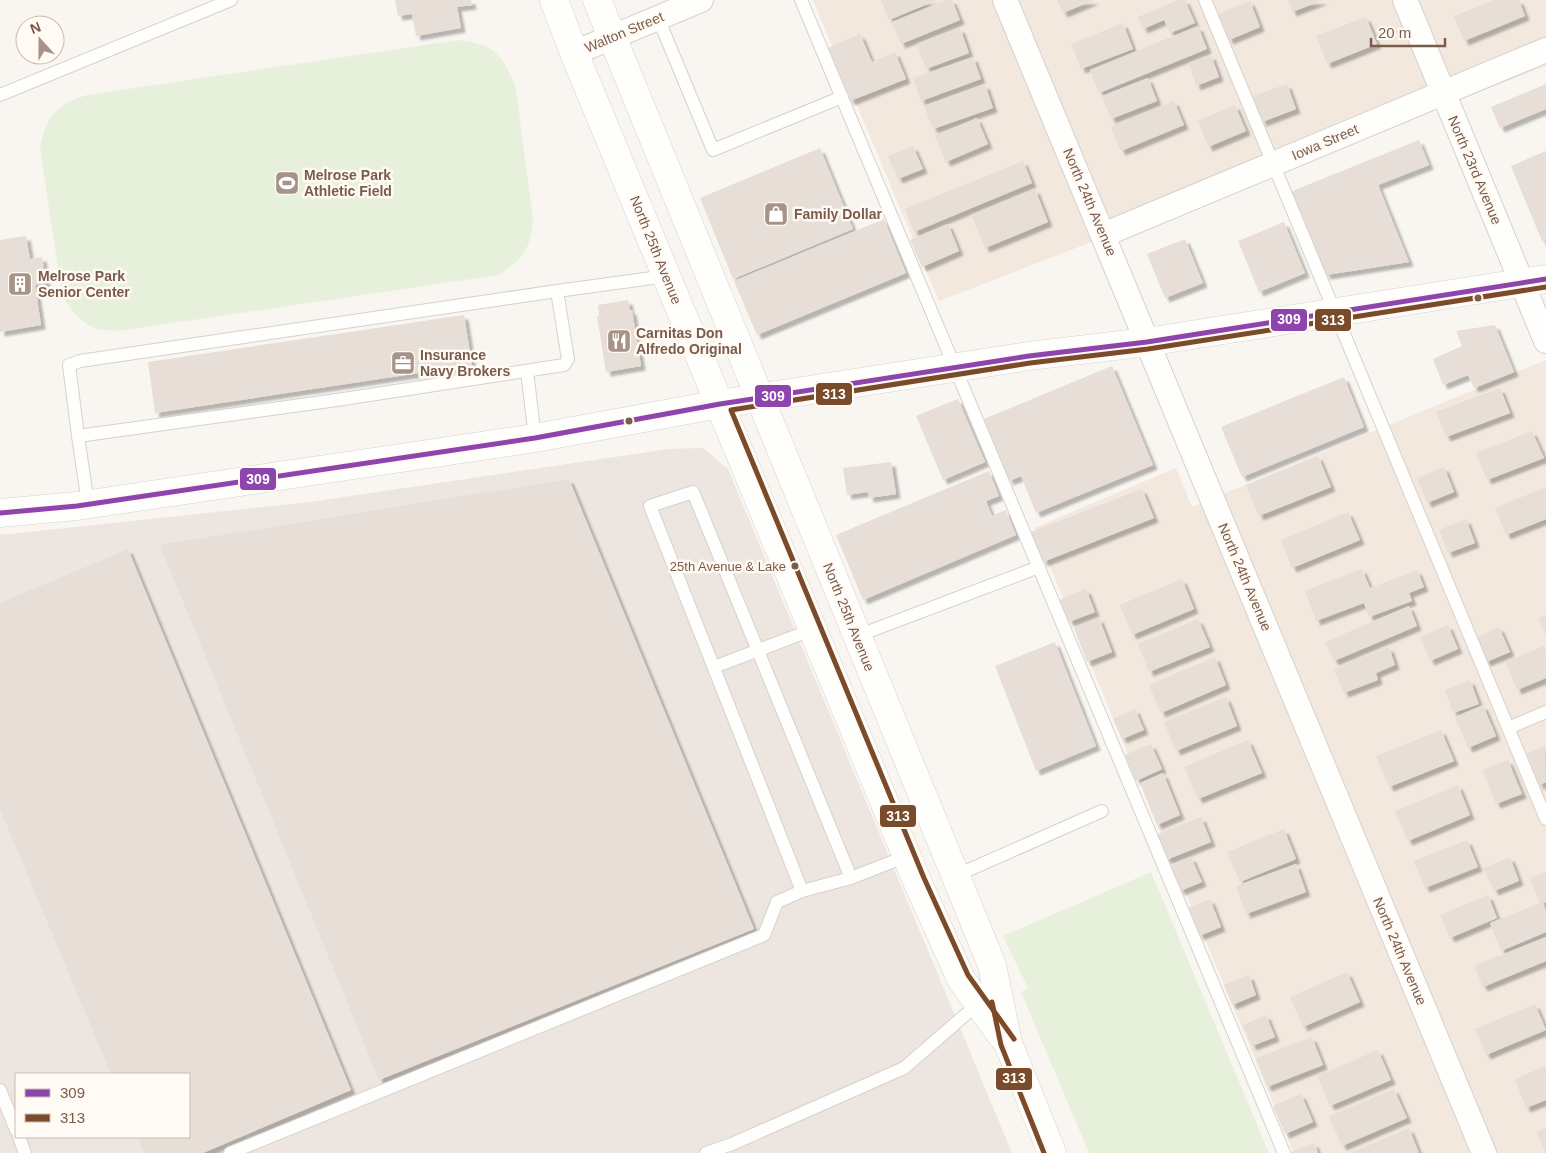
<svg xmlns="http://www.w3.org/2000/svg" width="1546" height="1153" viewBox="0 0 1546 1153" font-family="Arial,sans-serif">
  <defs>
    <filter id="shadow"><feDropShadow dx="4.5" dy="4.5" stdDeviation="1" flood-color="#0004"/></filter>
  </defs>
  <rect width="100%" height="100%" fill="#f9f5f0"/>
  <g fill="#f2e8de">
    <path d="M813,0H1546V66L939,301Z"/>
    <path d="M1546,360V1153H1294L1034,528L1176,468L1192,507Z"/>
  </g>
  <path fill="#ede5e0" fill-rule="evenodd" d="M703,448L728,469L1012,1153H0V535L310,502L669,449ZM16,1074H189V1137H16Z"/>
  <g fill="#e7f0db">
    <path d="M459,40C468,42 479,43 487,47C503,55 511,74 516,90L533,219C531,248 523,259 499,275L118,331C111,330 104,330 97,329C82,324 70,309 62,295L40,148C47,116 55,105 87,95Z"/>
    <path d="M1151,872L1269,1153H1089L1021,992L1028,988L1003,936Z"/>
  </g>
  <g fill="#e6ded7" filter="url(#shadow)">
    <path d="M395,0H471L472,5L457,7L461,28L416,36L412,14L398,16Z"/>
    <path d="M881,0H937L889,20Z"/>
    <path d="M946,0H952L960,20L901,44L892,22Z"/>
    <path d="M1057,0H1094L1063,13Z"/>
    <path d="M1178,0H1185L1195,23L1170,33L1164,20L1143,29L1138,17Z"/>
    <path d="M1288,0H1323L1292,12Z"/>
    <path d="M1495,0H1519L1525,16L1464,41L1454,16Z"/>
    <path d="M1250,1L1260,27L1229,40L1218,14Z"/>
    <path d="M1366,17L1377,44L1327,64L1316,36Z"/>
    <path d="M1123,23L1133,49L1081,69L1071,44Z"/>
    <path d="M1198,26L1207,49L1099,93L1090,70Z"/>
    <path d="M960,28L969,53L926,69L917,44Z"/>
    <path d="M860,34L872,62L895,52L906,79L850,101L828,48Z"/>
    <path d="M1211,55L1219,77L1196,86L1189,63Z"/>
    <path d="M973,57L981,79L921,101L913,78Z"/>
    <path d="M1148,78L1157,101L1111,119L1102,96Z"/>
    <path d="M985,84L993,108L933,129L924,106Z"/>
    <path d="M1287,84L1296,109L1262,122L1253,96Z"/>
    <path d="M1546,84V109L1500,128L1491,107Z"/>
    <path d="M1174,101L1184,125L1121,151L1111,127Z"/>
    <path d="M1235,105L1246,131L1208,147L1198,121Z"/>
    <path d="M977,118L988,144L946,162L935,136Z"/>
    <path d="M1419,140L1429,165L1378,185L1409,262L1326,275L1290,192Z"/>
    <path d="M913,146L923,169L898,179L888,156Z"/>
    <path d="M820,148L853,229L733,279L700,198Z"/>
    <path d="M1546,151V241H1542L1511,166Z"/>
    <path d="M1023,161L1032,183L914,232L905,209Z"/>
    <path d="M1035,189L1048,222L985,248L971,215Z"/>
    <path d="M884,219L906,273L757,335L734,281Z"/>
    <path d="M1284,222L1305,273L1259,292L1238,241Z"/>
    <path d="M948,224L959,251L922,267L910,240Z"/>
    <path d="M26,236L30,259L42,257L46,283L35,285L41,325L0,332V240Z"/>
    <path d="M1185,239L1203,283L1165,298L1147,254Z"/>
    <path d="M628,300L630,311L632,310L641,366L606,372L597,316H599L598,305Z"/>
    <path d="M464,315L472,365L155,413L148,362Z"/>
    <path d="M1495,325L1514,372L1474,388L1468,375L1443,385L1433,359L1462,346L1456,331Z"/>
    <path d="M1112,366L1153,465L1036,513L1021,476L1009,481L984,419Z"/>
    <path d="M1344,377L1364,427L1242,477L1221,427Z"/>
    <path d="M1500,388L1510,413L1446,437L1436,412Z"/>
    <path d="M958,399L985,462L943,480L916,416Z"/>
    <path d="M1532,431L1544,458L1487,480L1476,453Z"/>
    <path d="M1318,456L1331,487L1259,516L1246,485Z"/>
    <path d="M891,462L896,494L869,498L868,492L847,495L843,468Z"/>
    <path d="M1444,467L1454,492L1427,503L1417,478Z"/>
    <path d="M989,471L999,496L986,501L992,516L1006,510L1016,535L863,600L836,535Z"/>
    <path d="M569,479L754,929L379,1080L160,545Z"/>
    <path d="M1546,487V519L1506,535L1495,508Z"/>
    <path d="M1142,489L1154,518L1043,562L1031,532Z"/>
    <path d="M1348,512L1360,540L1292,568L1281,540Z"/>
    <path d="M1466,519L1475,543L1448,553L1439,530Z"/>
    <path d="M128,549L351,1090L203,1153H144L138,1137H189V1074H111L0,809V603Z"/>
    <path d="M1362,569L1370,588L1417,570L1424,587L1409,593L1412,601L1369,617L1364,603L1316,621L1305,591Z"/>
    <path d="M1182,579L1194,609L1132,635L1120,605Z"/>
    <path d="M1086,589L1095,612L1069,622L1060,600Z"/>
    <path d="M1409,606L1417,626L1334,661L1325,642Z"/>
    <path d="M1546,615V636L1539,618Z"/>
    <path d="M1099,618L1112,652L1087,662L1074,628Z"/>
    <path d="M1198,619L1210,647L1149,672L1138,644Z"/>
    <path d="M1448,625L1458,649L1430,661L1420,637Z"/>
    <path d="M1499,627L1510,652L1486,662L1476,638Z"/>
    <path d="M1055,642L1096,746L1036,771L995,666Z"/>
    <path d="M1544,646L1546,650V678L1517,690L1506,662Z"/>
    <path d="M1389,647L1395,665L1376,673L1378,680L1344,693L1334,669Z"/>
    <path d="M1215,657L1226,685L1161,713L1149,685Z"/>
    <path d="M1470,680L1479,704L1453,713L1445,690Z"/>
    <path d="M1226,697L1237,726L1176,751L1164,722Z"/>
    <path d="M1483,705L1496,736L1468,748L1455,717Z"/>
    <path d="M1135,709L1144,730L1122,739L1113,719Z"/>
    <path d="M1441,730L1454,761L1389,787L1376,756Z"/>
    <path d="M1248,740L1262,773L1198,799L1184,767Z"/>
    <path d="M1151,744L1162,769L1136,781L1125,755Z"/>
    <path d="M1545,746L1546,782L1539,785L1527,753Z"/>
    <path d="M1508,760L1522,794L1496,804L1483,770Z"/>
    <path d="M1163,773L1180,815L1157,825L1140,783Z"/>
    <path d="M1458,785L1470,815L1408,841L1395,811Z"/>
    <path d="M1201,817L1211,842L1166,860L1156,835Z"/>
    <path d="M1284,829L1296,859L1240,882L1227,852Z"/>
    <path d="M1467,840L1478,867L1425,888L1414,861Z"/>
    <path d="M1191,857L1202,882L1180,891L1169,866Z"/>
    <path d="M1510,857L1519,881L1494,891L1484,868Z"/>
    <path d="M1296,864L1306,892L1246,914L1236,886Z"/>
    <path d="M1546,872V902L1543,903L1546,911V932L1501,951L1490,923L1540,903L1530,878Z"/>
    <path d="M1488,895L1497,918L1450,938L1440,915Z"/>
    <path d="M1210,899L1221,927L1199,936L1188,908Z"/>
    <path d="M1546,937V961L1483,987L1474,966Z"/>
    <path d="M1347,972L1360,1002L1303,1027L1290,997Z"/>
    <path d="M1249,975L1256,995L1232,1005L1224,985Z"/>
    <path d="M1535,1004L1546,1030L1486,1055L1475,1029Z"/>
    <path d="M1266,1015L1275,1037L1252,1046L1243,1025Z"/>
    <path d="M1312,1037L1323,1065L1267,1087L1256,1058Z"/>
    <path d="M1378,1050L1391,1080L1330,1106L1317,1076Z"/>
    <path d="M1546,1066V1100L1526,1108L1515,1079Z"/>
    <path d="M1394,1089L1407,1118L1342,1146L1329,1116Z"/>
    <path d="M1301,1094L1313,1122L1285,1134L1273,1106Z"/>
    <path d="M1409,1128L1419,1153H1351Z"/>
    <path d="M1546,1128V1153H1545L1537,1132Z"/>
    <path d="M1314,1143L1318,1153H1289Z"/>
  </g>
  <g fill="none" stroke-linecap="round" stroke-linejoin="round">
    <defs>
      <g id="service">
        <path d="M801,0L1284,1153"/>
        <path d="M1205,0L1546,819"/>
        <path d="M658,18L713,150L842,97"/>
        <path d="M0,95L231,0"/>
        <path d="M527,371L535,438"/>
        <path d="M78,436L337,400L564,365L568,359L557,291L667,276"/>
        <path d="M88,504L78,436L69,365L80,361L557,291"/>
        <path d="M857,636L1039,567"/>
        <path d="M714,667L814,629"/>
        <path d="M1508,728L1546,712"/>
        <path d="M955,876L1102,811"/>
        <path d="M851,878L802,891L650,506L693,492L851,878L907,856"/>
        <path d="M0,1090L16,1130"/>
        <path d="M19,1137L25,1153"/>
        <path d="M230,1153L764,935L777,902L802,891"/>
        <path d="M706,1153L732,1144L904,1068L979,1003"/>
      </g>
      <g id="minor">
        <path d="M1005,0L1484,1153"/>
        <path d="M1405,0L1546,341"/>
        <path d="M574,53L701,0"/>
        <path d="M1103,235L1546,50"/>
      </g>
      <g id="secondary">
        <path d="M554,0L574,53L917,881L961,979L1002,1036"/>
        <path d="M597,0L992,965L1008,1043L1052,1153"/>
        <path d="M0,513L77,506L401,458L535,438L720,404L1029,356L1147,342L1546,279"/>
      </g>
    </defs>
    <use href="#service" stroke="#d7d1cb" stroke-width="14"/>
    <use href="#minor" stroke="#d7d1cb" stroke-width="26"/>
    <use href="#secondary" stroke="#d9d2cb" stroke-width="29"/>
    <use href="#service" stroke="#fefefd" stroke-width="12"/>
    <use href="#minor" stroke="#fefefd" stroke-width="24"/>
    <use href="#secondary" stroke="#fefefd" stroke-width="28"/>
    <defs>
      <path id="bus-1" d="M0,513L77,506L535,438L720,404L1029,356L1147,342L1546,279"/>
      <g id="bus-2">
        <path d="M992,1002L1001,1045L1044,1153"/>
        <path d="M1014,1039L968,975L924,878L731,410L1030,363L1148,349L1546,287"/>
      </g>
    </defs>
    <use href="#bus-1" stroke="#fffaf3" stroke-width="9"/>
    <use href="#bus-2" stroke="#fffaf3" stroke-width="9"/>
    <use href="#bus-1" stroke="#8e44ad" stroke-width="5"/>
    <use href="#bus-2" stroke="#7a4b2a" stroke-width="5"/>
  </g>
  <defs>
    <symbol id="stadium-square" viewBox="-11 -11 22 22"><rect x="-9" y="-9" width="18" height="18" rx="4" fill="#a69286" stroke="#fffaf3"/><path d="M0-5a6.5 5 0 1 0 0 10a6.5 5 0 1 0 0-10ZM-3.5-1.8h7v3.6h-7Z" fill="#fff"/></symbol>
    <symbol id="shop-square" viewBox="-11 -11 22 22"><rect x="-9" y="-9" width="18" height="18" rx="4" fill="#a69286" stroke="#fffaf3"/><path d="M-5-2.5h2.3a2.7 3.5 0 0 1 5.4 0H5L5.5 6h-11ZM-1.5-2.5h3a1.5 2.3 0 0 0-3 0Z" fill="#fff"/></symbol>
    <symbol id="building-square" viewBox="-11 -11 22 22"><rect x="-9" y="-9" width="18" height="18" rx="4" fill="#a69286" stroke="#fffaf3"/><path d="M-4-6H4V6H1V3H-1V6H-4ZM-2.5-4.3h1.7v1.8h-1.7ZM.8-4.3h1.7v1.8H.8ZM-2.5-1h1.7V.8h-1.7ZM.8-1h1.7V.8H.8Z" fill="#fff"/></symbol>
    <symbol id="restaurant-square" viewBox="-11 -11 22 22"><rect x="-9" y="-9" width="18" height="18" rx="4" fill="#a69286" stroke="#fffaf3"/><path d="M-5-6h1v4h1v-4h1v4h1v-4h1v5L-1.5 .5V6h-2V.5L-5-1ZM5-6V6H3V1.5H1.5Q1.5-4 5-6Z" fill="#fff"/></symbol>
    <symbol id="office-square" viewBox="-11 -11 22 22"><rect x="-9" y="-9" width="18" height="18" rx="4" fill="#a69286" stroke="#fffaf3"/><path d="M-6-3h4V-5.5h4V-3h4V5H-6ZM-1-4.5V-3h2v-1.5ZM-6 0V1H6V0Z" fill="#fff"/></symbol>
  </defs>
  <g fill-rule="evenodd">
    <use href="#stadium-square" x="273" y="169" width="28" height="28"/>
    <use href="#shop-square" x="762" y="200" width="28" height="28"/>
    <use href="#building-square" x="6" y="270" width="28" height="28"/>
    <use href="#restaurant-square" x="605" y="327" width="28" height="28"/>
    <use href="#office-square" x="389" y="349" width="28" height="28"/>
  </g>
  <g fill="#7a5c4d" stroke="#fffaf3" stroke-width="2">
    <circle cx="1478" cy="298" r="4.5"/>
    <circle cx="629" cy="421" r="4.5"/>
    <circle cx="795" cy="566" r="4.5"/>
  </g>
  <g text-anchor="middle" dominant-baseline="central" stroke-width="5" stroke-linejoin="round" paint-order="stroke">
    <g font-size="13" fill="#7a5c4d" stroke="#fffaf3" text-anchor="end">
      <text x="786" y="566">25th Avenue &amp; Lake</text>
    </g>
    <g font-size="14" fill="#7a5c4d" stroke="#fffaf3">
      <text transform="translate(624 32) rotate(-23)">Walton Street</text>
      <text transform="translate(1325 142) rotate(-23)">Iowa Street</text>
      <text transform="translate(1475 170) rotate(67)">North 23rd Avenue</text>
      <text transform="translate(1090 202) rotate(67)">North 24th Avenue</text>
      <text transform="translate(656 250) rotate(68)">North 25th Avenue</text>
      <text transform="translate(1245 577) rotate(67)">North 24th Avenue</text>
      <text transform="translate(849 617) rotate(68)">North 25th Avenue</text>
      <text transform="translate(1400 951) rotate(67)">North 24th Avenue</text>
    </g>
    <g font-size="14" font-weight="bold" fill="#7a5c4d" stroke="#fffaf3" text-anchor="start">
      <text x="304" y="175">Melrose Park<tspan x="304" dy="16">Athletic Field</tspan></text>
      <text x="794" y="214">Family Dollar</text>
      <text x="38" y="276">Melrose Park<tspan x="38" dy="16">Senior Center</tspan></text>
      <text x="636" y="333">Carnitas Don<tspan x="636" dy="16">Alfredo Original</tspan></text>
      <text x="420" y="355">Insurance<tspan x="420" dy="16">Navy Brokers</tspan></text>
    </g>
  </g>
  <g stroke="#fffaf3" stroke-width="2">
    <rect x="1270" y="308" width="38" height="24" rx="5" fill="#8e44ad"/>
    <rect x="1314" y="308" width="38" height="24" rx="5" fill="#7a4b2a"/>
    <rect x="815" y="382" width="38" height="24" rx="5" fill="#7a4b2a"/>
    <rect x="754" y="384" width="38" height="24" rx="5" fill="#8e44ad"/>
    <rect x="239" y="467" width="38" height="24" rx="5" fill="#8e44ad"/>
    <rect x="879" y="804" width="38" height="24" rx="5" fill="#7a4b2a"/>
    <rect x="995" y="1067" width="38" height="24" rx="5" fill="#7a4b2a"/>
  </g>
  <g font-size="14" text-anchor="middle" font-weight="bold" fill="#fff">
    <text x="1289" y="324">309</text>
    <text x="1333" y="325">313</text>
    <text x="834" y="399">313</text>
    <text x="773" y="401">309</text>
    <text x="258" y="484">309</text>
    <text x="898" y="821">313</text>
    <text x="1014" y="1083">313</text>
  </g>
  <rect x="15" y="1073" width="175" height="65" fill="#fffaf3" stroke="#cabbb1"/>
  <rect x="25" y="1089" width="25" height="8" fill="#8e44ad" stroke="#cabbb1"/>
  <text x="60" y="1098" font-size="15" fill="#7a5c4d">309</text>
  <rect x="25" y="1114" width="25" height="8" fill="#7a4b2a" stroke="#cabbb1"/>
  <text x="60" y="1123" font-size="15" fill="#7a5c4d">313</text>
  <g transform="translate(40 40) rotate(339)"><circle r="24" fill="#fffaf3" stroke="#cabbb1"/>
  <path d="M0-4L9 19L0 12L-9 19Z" fill="#a69286"/>
  <text y="-8" font-size="14" font-weight="bold" text-anchor="middle" fill="#7a5c4d">N</text>
  </g>
  <path d="M1371 38v8h74v-8" fill="none" stroke="#7a5c4d" stroke-width="2.5"/>
  <text x="1378" y="38" font-size="15" fill="#7a5c4d" stroke="#fffaf3" stroke-width="4" paint-order="stroke">20 m</text>
</svg>
